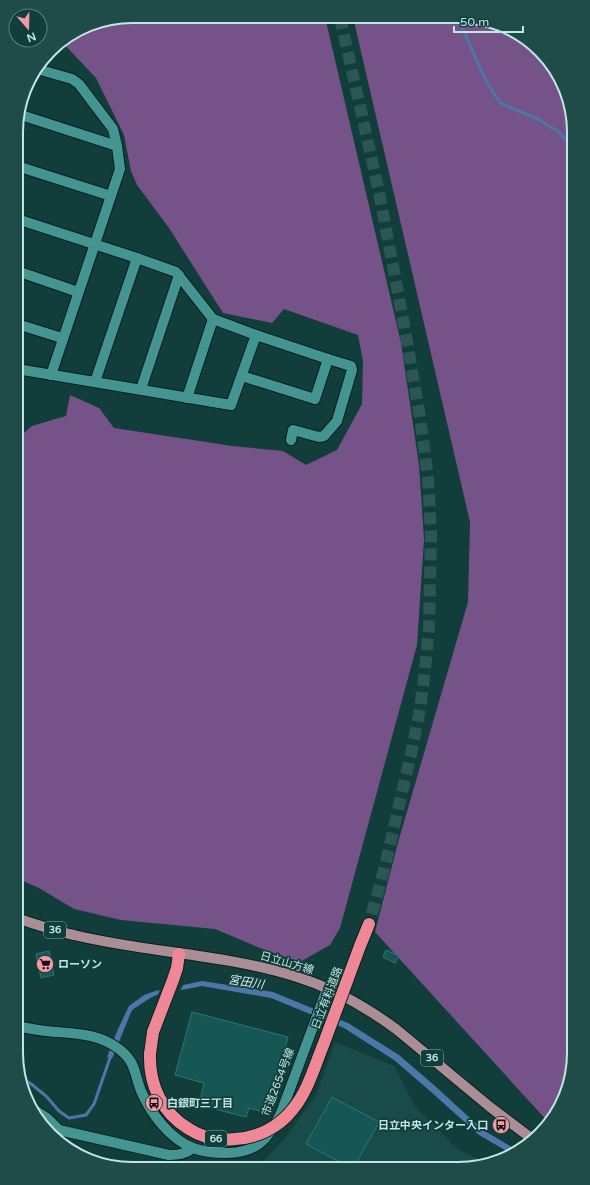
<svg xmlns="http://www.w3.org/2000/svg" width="590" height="1185" viewBox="0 0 590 1185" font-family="'Varela Round','Noto Sans JP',sans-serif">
  <rect width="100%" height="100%" fill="#113d3b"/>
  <g fill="#184b49">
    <path d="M17,376L24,377L21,388L17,390Z"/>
    <path d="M335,1042L394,1066L416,1108L459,1150L488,1164L458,1169L257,1168L286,1137L316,1095Z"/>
  </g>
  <g fill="#755389">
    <path d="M132,16L325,17L401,343L419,465L424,539L417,645L340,928L330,945L300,962L265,950L215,929L121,920L74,909L39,888L16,878L17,439L32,426L66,416L70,395L99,408L114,428L232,446L283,451L306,465L337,450L362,404L363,361L358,335L284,309L272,323L223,313L169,228L137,185L131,171L124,135L96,78L61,41L88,25Z"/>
    <path d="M353,17L481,18L535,45L568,95L574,132V1061L550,1124L375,932L399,839L468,602L470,522Z"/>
  </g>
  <path fill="#4c77a8" d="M202,981L273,992L348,1023L399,1055L435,1086L483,1130L515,1149L510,1153L479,1135L430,1091L394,1060L344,1028L271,998L202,986L156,995L147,1000L132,1010L112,1059L107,1057L118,1029L129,1006L144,995L155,991Z"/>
  <path fill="#113d3b" d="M184,983L179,993L157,997L161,987Z"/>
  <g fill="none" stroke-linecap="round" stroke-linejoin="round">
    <g stroke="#4c77a8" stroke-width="3">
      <path d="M458,18C471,45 480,74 497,98L501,103L511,108L536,118L559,132L574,151"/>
      <path d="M20,1078L30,1083L46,1096L59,1111L69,1118L86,1115L94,1104L111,1055"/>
    </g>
  </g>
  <g fill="#165654" stroke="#267a77">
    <path d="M386,950L399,956L395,963L383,957Z"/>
    <path d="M49,951L54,975L41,978L36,954Z"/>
    <path d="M192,1012L288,1037L268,1113L249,1108L246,1117L199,1105L204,1083L175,1075Z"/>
    <path d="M332,1097L379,1122L353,1169L306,1144Z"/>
  </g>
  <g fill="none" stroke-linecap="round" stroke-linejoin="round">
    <path stroke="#2b5654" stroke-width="12" stroke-dasharray="12 6" stroke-linecap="butt" d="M340,17L379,192L405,330L420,417L428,478L431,533L429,628L425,669L420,709L411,754L384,870L369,924"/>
    <defs>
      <g id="minor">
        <path d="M37,69L72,79L79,84L113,129L117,146L120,169L51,375"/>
        <path d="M18,114L117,146"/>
        <path d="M17,166L111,196"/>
        <path d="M17,271L78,292"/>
        <path d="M17,324L62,338"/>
        <path d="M256,335L328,359L351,366L352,370L337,421L324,436L319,437L293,430L291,440"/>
        <path d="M17,369L231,405L256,335L213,319L176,272L137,258L17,219"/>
        <path d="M242,376L315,399L328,359"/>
        <path d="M95,382L137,258"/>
        <path d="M141,389L179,275"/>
        <path d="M187,398L213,319"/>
        <path d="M16,1026C26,1028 36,1030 46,1031C73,1034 96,1032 119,1049C136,1062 134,1073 141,1091C151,1114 170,1139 193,1148C203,1152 216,1153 227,1153C257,1153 269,1138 281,1113L327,989"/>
        <path d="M36,1111L48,1119L59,1130L169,1155C179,1155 185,1154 193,1148"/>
      </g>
      <path id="major" d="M16,918C35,924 55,931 74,935C148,953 225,954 297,977C333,988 366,1007 396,1029L490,1107L531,1138"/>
      <g id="highway">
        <path d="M360,946L369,924"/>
        <path d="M150,1054L153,1032L173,980L177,968L179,954"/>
      </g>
    </defs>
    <use href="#minor" stroke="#082121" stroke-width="12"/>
    <use href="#major" stroke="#082121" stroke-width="12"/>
    <use href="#highway" stroke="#082121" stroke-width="14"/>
    <use href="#minor" stroke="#449491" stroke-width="10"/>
    <use href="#major" stroke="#ab8d94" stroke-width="10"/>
    <use href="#highway" stroke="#ef8896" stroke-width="12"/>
    <defs>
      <path id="highway-bridge" d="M150,1054C149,1085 162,1113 189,1129C203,1138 219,1141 235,1139C258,1138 279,1127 293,1109C308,1091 315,1065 324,1043C336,1011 348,979 360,946"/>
    </defs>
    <use href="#highway-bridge" stroke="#082121" stroke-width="14" stroke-linecap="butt"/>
    <use href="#highway-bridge" stroke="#ef8896" stroke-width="12"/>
  </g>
  <defs>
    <symbol id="supermarket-disc" viewBox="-11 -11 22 22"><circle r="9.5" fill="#f49aa5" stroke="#113d3b"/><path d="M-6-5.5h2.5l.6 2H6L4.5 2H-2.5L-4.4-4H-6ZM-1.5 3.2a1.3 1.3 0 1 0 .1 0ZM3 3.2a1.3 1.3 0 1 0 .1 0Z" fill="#111"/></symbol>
    <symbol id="bus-disc" viewBox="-11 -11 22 22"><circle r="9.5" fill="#f49aa5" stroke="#113d3b"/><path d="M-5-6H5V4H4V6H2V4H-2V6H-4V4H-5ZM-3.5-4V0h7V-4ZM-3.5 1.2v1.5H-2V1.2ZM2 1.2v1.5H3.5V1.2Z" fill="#111"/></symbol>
  </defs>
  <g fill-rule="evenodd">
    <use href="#supermarket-disc" x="35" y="954" width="20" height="20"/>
    <use href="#bus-disc" x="144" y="1093" width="20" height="20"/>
    <use href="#bus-disc" x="491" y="1115" width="20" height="20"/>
  </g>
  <g text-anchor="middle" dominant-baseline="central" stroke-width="3.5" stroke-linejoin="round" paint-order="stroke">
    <g fill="#113d3b" stroke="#8cb4b1" stroke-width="1">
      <rect x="44" y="922" width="22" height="16" rx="3"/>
      <rect x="421" y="1050" width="22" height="16" rx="3"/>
      <rect x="205" y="1131" width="22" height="16" rx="3"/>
    </g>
    <g font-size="10" font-weight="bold" fill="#c1e7e4">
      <text x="55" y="930">36</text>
      <text x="432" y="1058">36</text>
      <text x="216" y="1139">66</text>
    </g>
    <g font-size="11" fill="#c1e7e4" stroke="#113d3b">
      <text transform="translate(287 963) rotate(16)">日立山方線</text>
      <text transform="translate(327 998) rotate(-69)">日立有料道路</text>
      <text transform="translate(278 1082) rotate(-69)">市道2654号線</text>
    </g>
    <g font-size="11" font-weight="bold" fill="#c1e7e4" stroke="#113d3b" text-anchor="start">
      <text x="58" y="964">ローソン</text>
      <text x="167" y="1103">白銀町三丁目</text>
      <text x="488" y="1125" text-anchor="end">日立中央インター入口</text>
    </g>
    <g font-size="12" font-style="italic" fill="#d8e5f4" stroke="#113d3b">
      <text transform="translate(246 982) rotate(9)">宮田川</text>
    </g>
  </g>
  <path d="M0 0H590V1185H0ZM132 23H458A109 109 0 0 1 567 132V1053A109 109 0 0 1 458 1162H132A109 109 0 0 1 23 1053V132A109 109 0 0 1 132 23Z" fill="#1f4b49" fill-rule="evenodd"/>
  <path fill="none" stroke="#c1e7e4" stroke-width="2" d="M132 23H458A109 109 0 0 1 567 132V1053A109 109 0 0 1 458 1162H132A109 109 0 0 1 23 1053V132A109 109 0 0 1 132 23Z"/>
  <g transform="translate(28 28) rotate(160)"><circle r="19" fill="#113d3b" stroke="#57817f"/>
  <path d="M0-3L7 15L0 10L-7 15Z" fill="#f49aa5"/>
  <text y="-6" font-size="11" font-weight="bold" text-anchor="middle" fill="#c1e7e4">N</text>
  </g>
  <path d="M454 26v6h69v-6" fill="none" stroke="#c1e7e4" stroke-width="2"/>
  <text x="460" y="26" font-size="12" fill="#c1e7e4" stroke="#113d3b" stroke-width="3" paint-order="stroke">50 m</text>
</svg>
